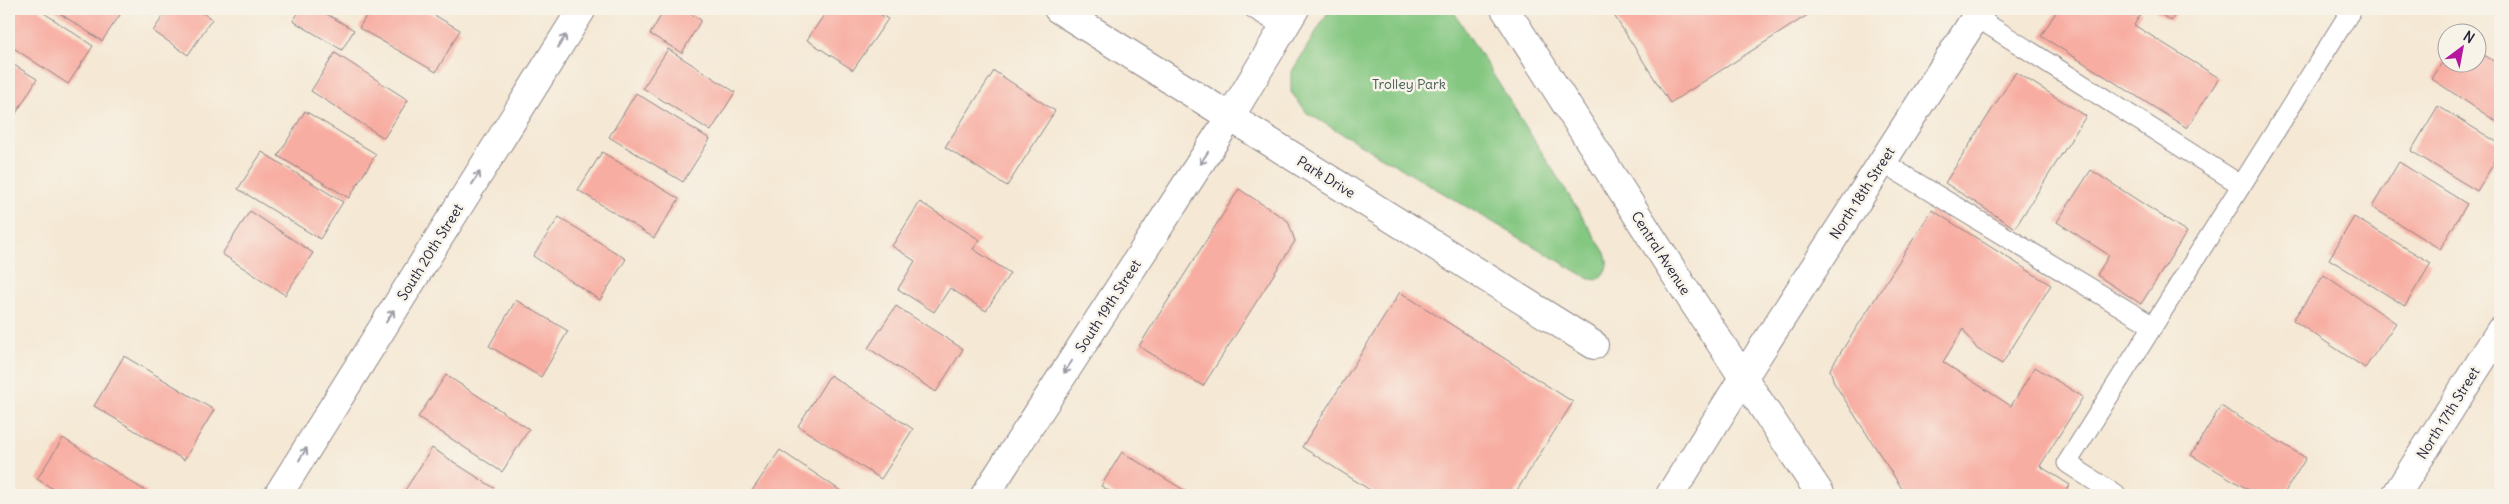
<svg xmlns="http://www.w3.org/2000/svg" width="2509" height="504" viewBox="0 0 2509 504" font-family="Delius,sans-serif">
  <rect width="100%" height="100%" fill="#f7f3e8"/>
  <filter id="ink" filterUnits="userSpaceOnUse"><feTurbulence type="fractalNoise" baseFrequency=".02" numOctaves="2"/><feDisplacementMap in="SourceGraphic" scale="10" xChannelSelector="R" yChannelSelector="G"/><feConvolveMatrix kernelMatrix="1 2 1 2 8 2 1 2 1" color-interpolation-filters="sRGB"/></filter>
  <filter id="wash" filterUnits="userSpaceOnUse"><feTurbulence type="fractalNoise" baseFrequency=".0096" numOctaves="4" result="noise"/><feDisplacementMap in="SourceGraphic" scale="20" xChannelSelector="R" yChannelSelector="G"/><feGaussianBlur stdDeviation="1.12" result="paint"/><feColorMatrix in="noise" values="0 0 0 0 0 0 0 0 0 0 0 0 0 0 0 0 0 1.4 0 .05"/><feComposite in="paint" operator="in"/></filter>
  <g filter="url(#wash)">
    <rect width="100%" height="100%" fill="#f5e8d4"/>
    <path fill="#84c781" stroke="#53745e" d="M1330,9H1452L1605,253C1610,264 1606,273 1597,280L1588,278L1307,113L1291,92V73Z"/>
    <g id="blocks">
      <g fill="#f8ada2">
        <path d="M9,9H38L93,46L68,84L9,45Z"/>
        <path d="M53,9H124L102,41Z"/>
        <path d="M168,9H196L212,19L188,55L153,31Z"/>
        <path d="M301,9H318L354,30L342,50L293,21Z"/>
        <path d="M370,9H424L460,30L436,72L359,28Z"/>
        <path d="M665,9H682L701,20L682,53L650,34Z"/>
        <path d="M828,9H872L888,19L853,70L807,40Z"/>
        <path d="M1610,9H1817L1670,103Z"/>
        <path d="M2058,9H2137L2142,12L2134,25L2219,78L2187,128L2041,36Z"/>
        <path d="M2153,9H2179L2171,21Z"/>
        <path d="M668,49L735,92L711,131L643,88Z"/>
        <path d="M2476,50L2500,65V124L2432,79L2446,56V62H2476Z"/>
        <path d="M335,53L408,100L384,138L311,91Z"/>
        <path d="M9,62L37,79L12,120L9,118Z"/>
        <path d="M994,71L1055,111L1007,186L945,147Z"/>
        <path d="M2016,72L2086,116L2015,228L1945,183Z"/>
        <path d="M636,93L710,139L683,182L609,137Z"/>
        <path d="M2438,106L2500,144V153L2477,191L2411,151Z"/>
        <path d="M305,111L376,154L349,198L278,156Z"/>
        <path d="M262,152L343,202L320,239L238,189Z"/>
        <path d="M602,152L679,199L654,238L578,190Z"/>
        <path d="M2399,162L2467,204L2440,249L2372,207Z"/>
        <path d="M2091,170L2187,232L2141,304L2097,275L2109,255L2057,222Z"/>
        <path d="M1239,189L1288,221L1295,241L1203,386L1139,346Z"/>
        <path d="M920,202L980,240L973,249L1010,273L986,311L950,288L934,312L898,289L915,261L892,246Z"/>
        <path d="M1932,210L2051,285L2002,364L1977,349L1963,329L1943,362L2011,406L2035,367L2083,397L2040,466L2070,485L2064,495H1906L1834,383L1830,369Z"/>
        <path d="M250,211L313,253L285,295L222,254Z"/>
        <path d="M559,217L626,259L600,300L533,256Z"/>
        <path d="M2354,217L2431,263L2405,306L2329,259Z"/>
        <path d="M2324,275L2396,323L2365,368L2293,320Z"/>
        <path d="M1400,292L1573,402L1514,495H1378L1302,447Z"/>
        <path d="M516,300L568,331L541,377L489,346Z"/>
        <path d="M896,306L963,349L936,392L868,348Z"/>
        <path d="M124,356L214,410L184,460L94,406Z"/>
        <path d="M446,375L529,429L502,472L418,417Z"/>
        <path d="M830,375L913,429L881,479L798,426Z"/>
        <path d="M2221,406L2306,458L2283,495H2257L2191,455Z"/>
        <path d="M63,438L147,492L144,495H63L37,479Z"/>
        <path d="M432,448L497,490L494,495H402Z"/>
        <path d="M780,450L847,495H749Z"/>
        <path d="M1122,452L1192,495H1116L1101,486Z"/>
      </g>
    </g>
  </g>
  <g filter="url(#ink)">
    <use href="#blocks" fill-opacity="0" stroke="#8c8588" stroke-width="1"/>
    <g fill="none" stroke-linecap="round" stroke-linejoin="round">
      <defs>
        <g id="lane">
          <path d="M1254,9L1284,27"/>
          <path d="M1976,17L2241,185"/>
          <path d="M1882,162L2153,326"/>
          <path d="M2116,495L2067,463L2352,9"/>
        </g>
        <g id="street">
          <path d="M1230,117L1594,345"/>
          <path d="M278,495L582,9"/>
          <path d="M985,495L1230,117L1295,9"/>
          <path d="M2396,495L2500,331"/>
        </g>
        <g id="secondary">
          <path d="M1058,9L1230,117"/>
          <path d="M1505,9L1682,285L1821,495"/>
          <path d="M1670,495L1743,378L1981,9"/>
        </g>
      </defs>
      <use href="#lane" stroke="#8c8588" stroke-width="21"/>
      <use href="#street" stroke="#8c8588" stroke-width="30"/>
      <use href="#secondary" stroke="#8c8588" stroke-width="30"/>
      <use href="#lane" stroke="#fff" stroke-width="19"/>
      <use href="#street" stroke="#fff" stroke-width="28"/>
      <use href="#secondary" stroke="#fff" stroke-width="28"/>
    </g>
    <defs><path id="oneway-shaft" d="M-6 0H5M1.5-3L5.5 0L1.5 3" fill="none" stroke-width="1.6" stroke-linecap="round" stroke-linejoin="round" transform="scale(1.25)"/></defs>
    <g stroke="#9c9ca7">
      <use href="#oneway-shaft" transform="translate(562 41) rotate(-58)"/>
      <use href="#oneway-shaft" transform="translate(1204 158) rotate(123)"/>
      <use href="#oneway-shaft" transform="translate(476 178) rotate(-58)"/>
      <use href="#oneway-shaft" transform="translate(390 316) rotate(-58)"/>
      <use href="#oneway-shaft" transform="translate(1068 367) rotate(123)"/>
      <use href="#oneway-shaft" transform="translate(303 454) rotate(-58)"/>
    </g>
  </g>
  <g text-anchor="middle" dominant-baseline="central" stroke-width="5" stroke-linejoin="round" paint-order="stroke">
    <g font-size="14" fill="#445c54" stroke="#f7f3e8">
      <text x="1409" y="84">Trolley Park</text>
    </g>
    <g font-size="14" fill="#22223b" stroke="#f7f3e8">
      <text transform="translate(1326 177) rotate(32)">Park Drive</text>
      <text transform="translate(1862 193) rotate(-57)">North 18th Street</text>
      <text transform="translate(430 252) rotate(-58)">South 20th Street</text>
      <text transform="translate(1661 253) rotate(57)">Central Avenue</text>
      <text transform="translate(1108 306) rotate(-57)">South 19th Street</text>
      <text transform="translate(2448 413) rotate(-58)">North 17th Street</text>
    </g>
  </g>
  <rect width="2509" height="504" fill="none" stroke="#f7f3e8" stroke-width="30"/>
  <g transform="translate(2462 48) rotate(32)"><circle r="24" fill="#f7f3e8" stroke="#a29fa3"/>
  <path d="M0-4L9 19L0 12L-9 19Z" fill="#b5179e"/>
  <text y="-8" font-size="14" font-weight="bold" text-anchor="middle" fill="#22223b">N</text>
  </g>
</svg>
